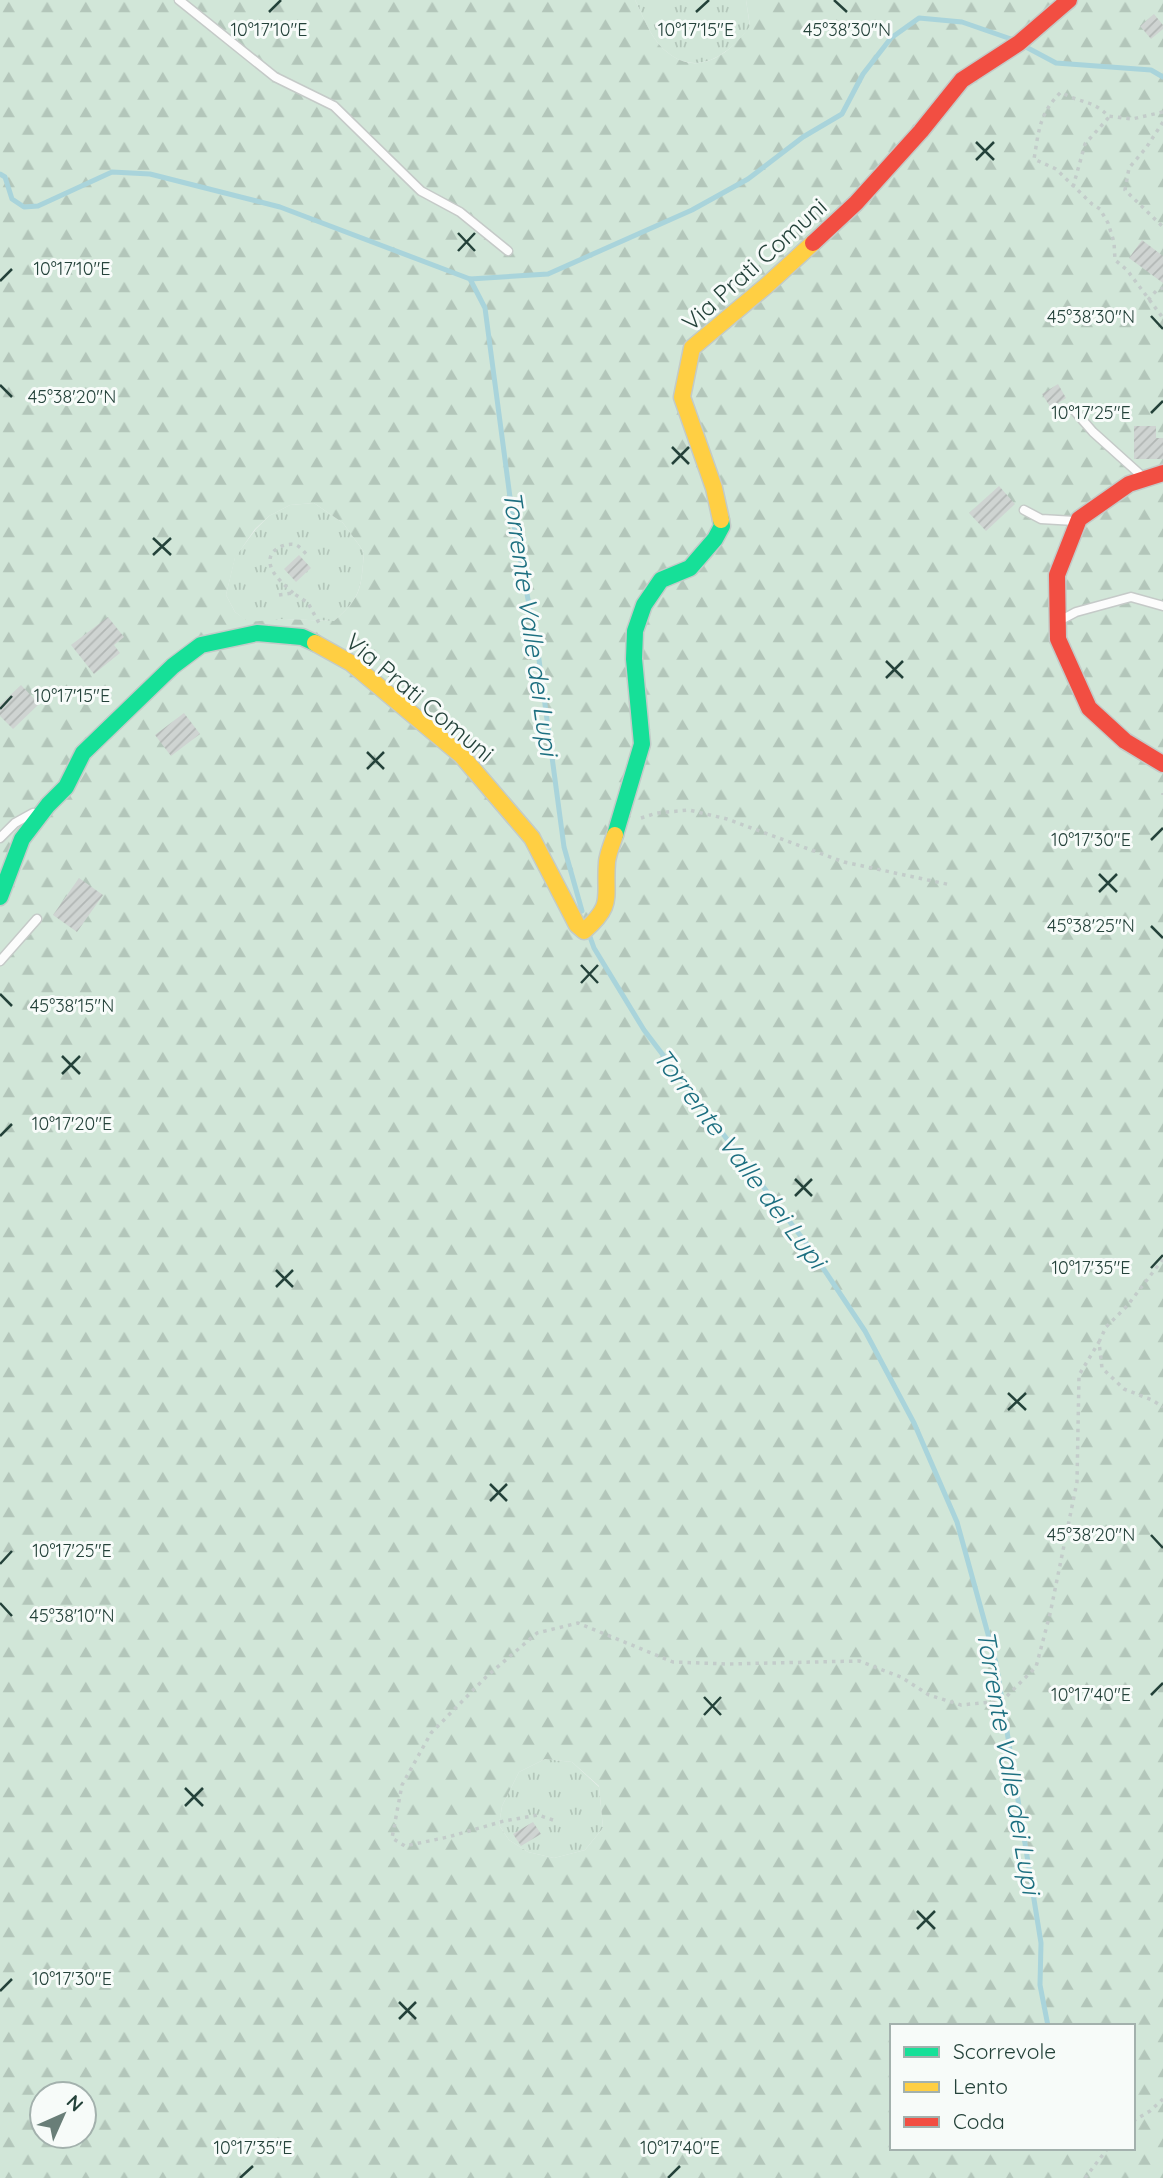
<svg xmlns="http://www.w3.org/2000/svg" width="1163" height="2178" viewBox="0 0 1163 2178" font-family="Quicksand,sans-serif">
  <defs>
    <pattern id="grass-tufts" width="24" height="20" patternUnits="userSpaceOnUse" patternTransform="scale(1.75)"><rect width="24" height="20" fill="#d1e6d8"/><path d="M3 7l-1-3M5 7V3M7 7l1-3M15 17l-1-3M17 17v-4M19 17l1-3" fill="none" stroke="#b3c6ba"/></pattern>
    <pattern id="forest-firs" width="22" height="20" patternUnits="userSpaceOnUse" patternTransform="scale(1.75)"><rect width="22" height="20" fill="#d1e6d8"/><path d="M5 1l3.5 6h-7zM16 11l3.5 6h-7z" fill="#b3c6ba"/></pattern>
    <pattern id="building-hatch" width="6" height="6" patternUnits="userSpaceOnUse" patternTransform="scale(1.75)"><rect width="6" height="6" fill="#cfd4d2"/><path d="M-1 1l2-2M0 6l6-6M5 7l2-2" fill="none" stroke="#b2b7b5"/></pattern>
  </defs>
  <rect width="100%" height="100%" fill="#e8edeb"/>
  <g fill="url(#grass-tufts)">
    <path d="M635,0H746L750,27C730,53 698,78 667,52C652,41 643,16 635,0Z"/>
    <path d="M314,503L343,523L364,552C361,587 362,597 334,621L284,619L249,623L235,612L226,595L235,557L256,529L269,516L290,505Z"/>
    <path d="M545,1759L572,1762L599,1787L603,1828L585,1850L554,1858L528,1852L509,1840L499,1825L502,1806L519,1772Z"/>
  </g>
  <path fill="url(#forest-firs)" fill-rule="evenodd" d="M0,0H635C643,16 652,41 667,52C698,78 730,54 750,26L746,0H1163V2178H0ZM314,503L343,523L364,552C361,588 362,597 334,621L284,619L249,622L235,612L226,595L235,558L255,529L269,516L290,505ZM545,1759L572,1762L599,1786L603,1828L585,1850L554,1858L528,1852L509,1840L499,1825L502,1806L519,1772ZM892,2026H1133V2148H892ZM42,2094H84V2136H42Z"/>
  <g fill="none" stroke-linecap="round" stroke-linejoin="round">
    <g stroke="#a9d4db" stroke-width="5">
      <path d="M1026,47L1056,63L1151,70L1163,77"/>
      <path d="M0,174L5,177L12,199L24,207L38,206L112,172L150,174L280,207L470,279L548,274L692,210L748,179L803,137L842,114L863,74L891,38L919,18L962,22L1011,39"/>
      <path d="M470,279L485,308L513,520L538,652L564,847L582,911"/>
      <path d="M589,934L594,948L644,1030L809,1247L865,1331L914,1423L957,1522L996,1663L1041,1943L1040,1985L1048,2026"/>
    </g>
  </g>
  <g fill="url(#building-hatch)">
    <path d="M1154,14L1163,25V29L1151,39L1140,26Z"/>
    <path d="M1142,240L1163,256V283L1129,258Z"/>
    <path d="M1058,384L1066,398L1051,408L1042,394Z"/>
    <path d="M1134,426H1156V438H1163V459H1134Z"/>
    <path d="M999,486L1015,504L986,531L969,513Z"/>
    <path d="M299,555L311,568L296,582L284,569Z"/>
    <path d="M108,617L124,637L114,645L120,653L94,674L71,645Z"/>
    <path d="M21,685L39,704L13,729L0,716V705Z"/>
    <path d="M184,713L200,734L171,756L155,735Z"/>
    <path d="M79,878L103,895L77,932L53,915Z"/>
    <path d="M533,1822L541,1834L521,1846L513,1834Z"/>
  </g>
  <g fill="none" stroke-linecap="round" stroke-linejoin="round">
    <defs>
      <g id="lane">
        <path d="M179,0L275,77L334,106L421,191L460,212L508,251"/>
        <path d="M1073,409L1093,432L1143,477"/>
        <path d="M1024,510L1041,519L1075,521"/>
        <path d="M1061,620L1076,612L1131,597L1163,606"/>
        <path d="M0,838L15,823L33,813"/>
        <path d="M0,961L37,919"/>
      </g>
      <g id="fast">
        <path d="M615,835L642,744L634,659L635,631L644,605L661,580L690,568L715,539L722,526L721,520"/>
        <path d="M0,897L22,839L48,805L66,787L83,753L173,666L201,645L257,633L302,637L315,643"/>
      </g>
      <g id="slow">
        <path d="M721,520L714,488L682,397L692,348L766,286L813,243"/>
        <path d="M315,643L351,663L461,755L532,838L577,925L584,931C615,904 604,898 607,862C608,853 612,844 615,835"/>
      </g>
      <g id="jam">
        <path d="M813,243L856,203L921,131L962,80L1019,43L1069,0"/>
        <path d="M1163,473L1129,484L1079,519L1057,575L1058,639L1089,708L1125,741L1163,764"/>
      </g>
    </defs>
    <use href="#lane" stroke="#c5cac8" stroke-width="11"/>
    <use href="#fast" stroke="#c3cbc8" stroke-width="19"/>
    <use href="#slow" stroke="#c3cbc8" stroke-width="19"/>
    <use href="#jam" stroke="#c3cbc8" stroke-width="19"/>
    <g stroke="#c3ccca" stroke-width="3.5" stroke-dasharray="3.5 5" stroke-linecap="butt">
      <path d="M1163,112L1132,119L1108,116C1094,100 1078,103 1061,92C1039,114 1039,130 1034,159L1056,169L1092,204L1100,209L1108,223L1114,242L1115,260L1127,270L1163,318"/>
      <path d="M1163,122L1146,148L1129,168L1125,190L1163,227"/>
      <path d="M1073,187L1085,144L1110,116"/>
      <path d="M1148,300L1157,290L1163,288"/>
      <path d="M293,593C285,585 269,573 270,560C270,549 286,542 296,545C301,547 305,553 309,557"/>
      <path d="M279,595L293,593L308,603L319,623"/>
      <path d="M1163,793V795"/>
      <path d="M641,818L657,813L689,810L727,819L844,862L951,885"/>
      <path d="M1163,1259L1127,1306L1106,1327L1099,1342L1102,1368L1124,1389L1152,1400L1163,1407"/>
      <path d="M553,1820L538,1815L504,1821L448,1837L405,1846L392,1838L402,1785L431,1733L487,1676L537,1633L578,1623L673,1662L728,1664L859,1661L901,1677L929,1695L961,1705L1002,1701L1036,1667L1050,1614L1077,1482L1079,1375L1099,1342"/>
      <path d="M1133,2121L1150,2111L1163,2099"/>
      <path d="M1085,2178L1108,2148"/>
    </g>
    <use href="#lane" stroke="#fcfcfc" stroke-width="8"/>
    <use href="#fast" stroke="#16e098" stroke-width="16"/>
    <use href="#slow" stroke="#ffcf43" stroke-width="16"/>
    <use href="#jam" stroke="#f24e42" stroke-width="16"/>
  </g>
  <path fill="none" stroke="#24423a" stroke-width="2.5" d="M834,0L847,12M269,12L281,0M696,12L709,0M976,142L994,160M976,160L994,142M458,233L475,251M458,251L475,233M0,281L12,269M1151,316L1163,329M0,385L12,397M1151,413L1163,401M672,447L689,464M672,464L689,447M153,538L171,555M153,555L171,538M886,661L903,678M886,678L903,661M0,709L12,696M367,752L384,769M367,769L384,752M1151,840L1163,828M1099,874L1117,892M1099,892L1117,874M1151,926L1163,938M581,965L598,983M581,983L598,965M0,994L12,1006M62,1056L80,1074M62,1074L80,1056M0,1136L12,1124M795,1179L812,1196M795,1196L812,1179M1151,1268L1163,1255M276,1270L293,1287M276,1287L293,1270M1008,1393L1026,1410M1008,1410L1026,1393M490,1484L507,1501M490,1501L507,1484M1151,1535L1163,1548M0,1564L12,1551M0,1603L12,1616M1151,1695L1163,1683M704,1697L721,1715M704,1715L721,1697M185,1788L203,1806M185,1806L203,1788M917,1911L935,1929M917,1929L935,1911M0,1991L12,1979M399,2002L416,2019M399,2019L416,2002M240,2178L253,2166M668,2178L680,2166"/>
  <g text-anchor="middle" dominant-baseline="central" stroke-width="6" stroke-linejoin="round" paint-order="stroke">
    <g font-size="24" fill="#24423a" stroke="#f7fbf9">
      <text transform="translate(754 264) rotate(-42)">Via Prati Comuni</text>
      <text transform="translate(420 697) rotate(40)">Via Prati Comuni</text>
    </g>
    <g font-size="26" font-style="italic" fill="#1c6f80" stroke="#f7fbf9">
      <text transform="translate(531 623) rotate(82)">Torrente Valle dei Lupi</text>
      <text transform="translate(740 1158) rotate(53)">Torrente Valle dei Lupi</text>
      <text transform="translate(1009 1762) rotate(80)">Torrente Valle dei Lupi</text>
    </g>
  </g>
  <g font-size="18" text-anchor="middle" fill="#24423a" stroke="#f7fbf9" stroke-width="6" stroke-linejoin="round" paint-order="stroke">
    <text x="269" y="36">10°17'10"E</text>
    <text x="696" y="36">10°17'15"E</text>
    <text x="847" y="36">45°38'30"N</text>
    <text x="72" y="275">10°17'10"E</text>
    <text x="1091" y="323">45°38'30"N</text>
    <text x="72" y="403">45°38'20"N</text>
    <text x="1091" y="419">10°17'25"E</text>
    <text x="72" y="702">10°17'15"E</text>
    <text x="1091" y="846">10°17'30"E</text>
    <text x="1091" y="932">45°38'25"N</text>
    <text x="72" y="1012">45°38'15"N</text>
    <text x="72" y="1130">10°17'20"E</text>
    <text x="1091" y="1274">10°17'35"E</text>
    <text x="1091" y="1541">45°38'20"N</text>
    <text x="72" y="1557">10°17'25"E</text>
    <text x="72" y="1622">45°38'10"N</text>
    <text x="1091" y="1701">10°17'40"E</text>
    <text x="72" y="1985">10°17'30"E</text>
    <text x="253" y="2154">10°17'35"E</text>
    <text x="680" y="2154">10°17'40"E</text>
  </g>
  <rect x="890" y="2024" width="245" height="126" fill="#f7fbf9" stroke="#a3b1ad" stroke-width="2"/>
  <rect x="904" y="2047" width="35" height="10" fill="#16e098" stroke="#a3b1ad" stroke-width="2"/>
  <text x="953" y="2059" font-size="21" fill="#24423a">Scorrevole</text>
  <rect x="904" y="2082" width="35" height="10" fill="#ffcf43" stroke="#a3b1ad" stroke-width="2"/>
  <text x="953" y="2094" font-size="21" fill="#24423a">Lento</text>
  <rect x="904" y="2117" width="35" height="10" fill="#f24e42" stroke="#a3b1ad" stroke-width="2"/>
  <text x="953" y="2129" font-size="21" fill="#24423a">Coda</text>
  <g transform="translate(63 2115) rotate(45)"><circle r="33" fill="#f7fbf9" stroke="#a3b1ad" stroke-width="2"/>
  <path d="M0-5L12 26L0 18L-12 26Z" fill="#697e78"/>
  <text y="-10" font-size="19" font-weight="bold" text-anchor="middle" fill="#24423a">N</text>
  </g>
</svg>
